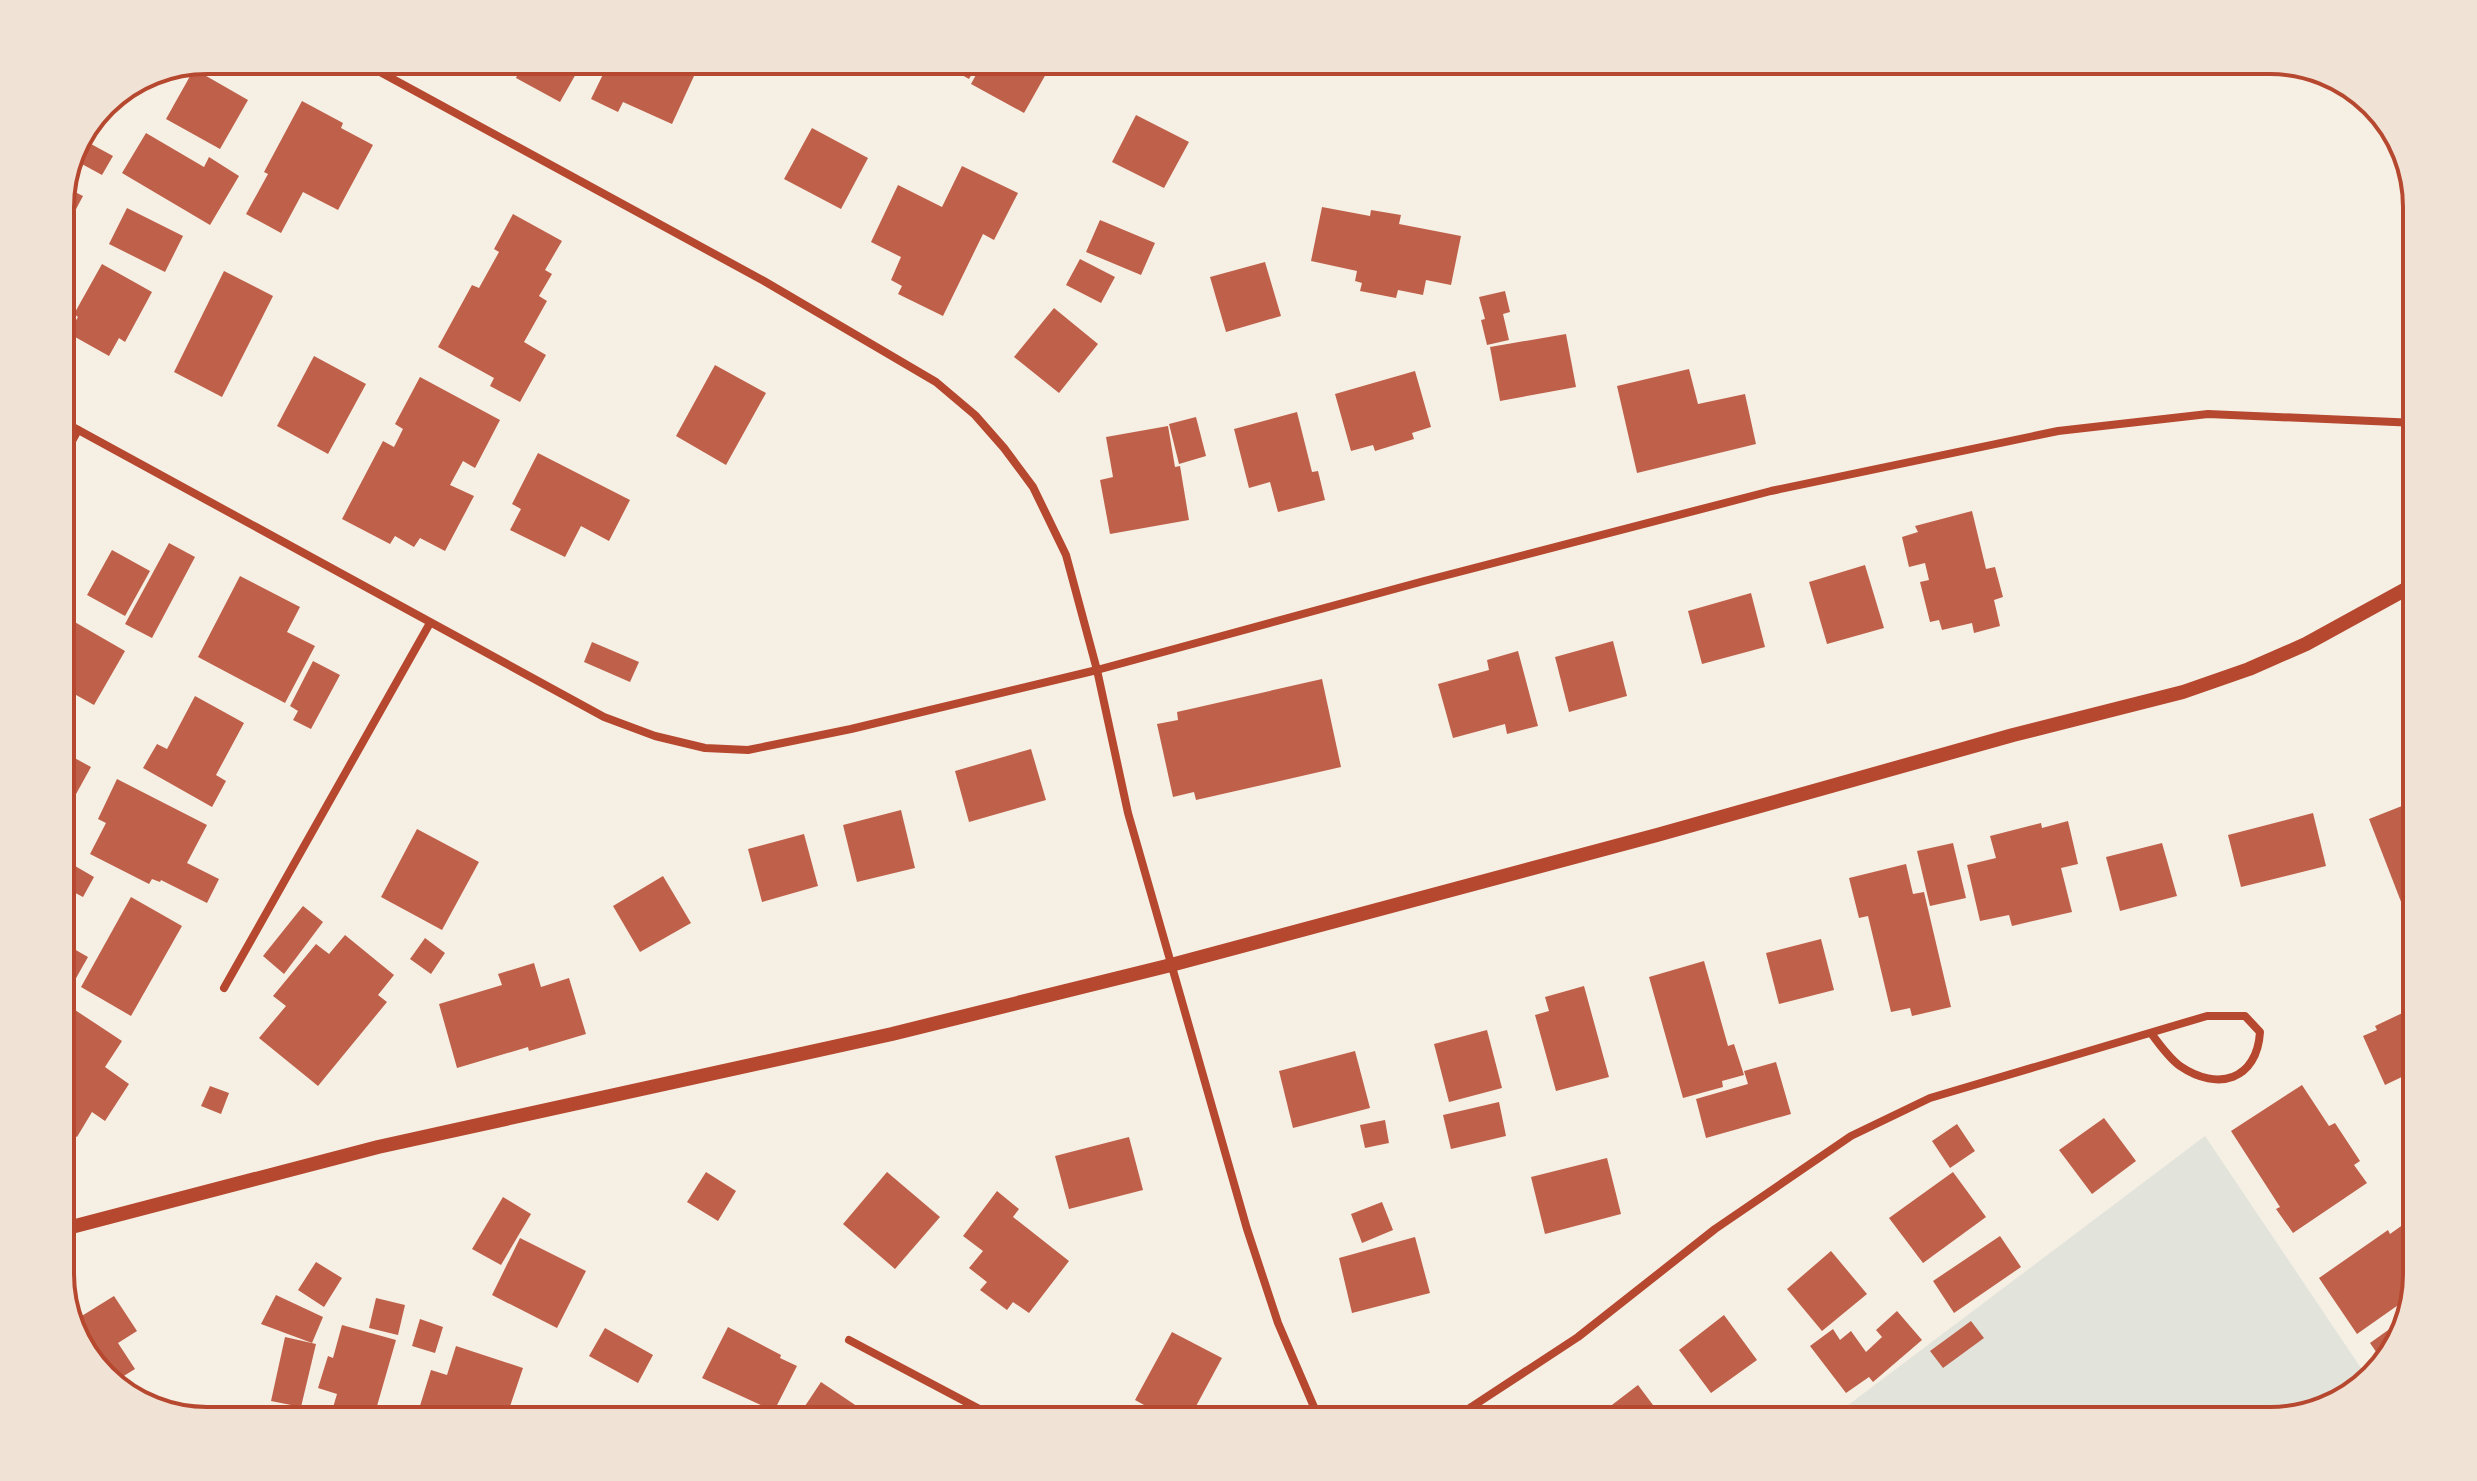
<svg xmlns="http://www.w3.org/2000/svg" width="2477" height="1481" viewBox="0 0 2477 1481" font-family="Jost,sans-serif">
  <rect width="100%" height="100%" fill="#f6efe4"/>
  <path fill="#e2e4dc" d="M2205,1136L2367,1377L2343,1401L2270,1421H1827Z"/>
  <g fill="#bf614a">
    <path d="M506,60H568L565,65L577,72L560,102L516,78L520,68Z"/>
    <path d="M610,60H659L694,76L672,124L623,102L618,112L591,99Z"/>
    <path d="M947,60H980L969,79L944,65Z"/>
    <path d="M984,60H1042L1051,65L1024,113L971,84Z"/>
    <path d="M194,69L248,100L220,149L166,119Z"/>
    <path d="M302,101L343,123L341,128L373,145L338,210L303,192L281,233L246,214L268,174L264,172Z"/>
    <path d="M1136,115L1189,142L1164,188L1112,162Z"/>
    <path d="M812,128L868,158L841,209L784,179Z"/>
    <path d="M146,133L204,167L209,157L239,176L210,225L122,173Z"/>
    <path d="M91,144L113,156L102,175L80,163Z"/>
    <path d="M962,166L1018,193L994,240L983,234L943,316L898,294L902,286L891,280L901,257L871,242L898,185L942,207Z"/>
    <path d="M65,187L83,196L66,228L74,232L60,257V198Z"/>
    <path d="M1322,207L1370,216L1371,210L1401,215L1399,224L1461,236L1451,285L1426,280L1423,295L1398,290L1396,298L1360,291L1362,283L1355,281L1357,271L1311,261Z"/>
    <path d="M127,208L183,236L165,272L109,244Z"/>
    <path d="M513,214L562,241L545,270L552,274L539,296L547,301L524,342L546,355L520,402L490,386L494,378L438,347L472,285L479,288L499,252L494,249Z"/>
    <path d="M1100,220L1155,243L1141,275L1086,252Z"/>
    <path d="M1080,259L1115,277L1101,303L1066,285Z"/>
    <path d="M1265,262L1281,316L1226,332L1210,277Z"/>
    <path d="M102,264L152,292L125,342L119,338L109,356L68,333L78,317L74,314Z"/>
    <path d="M224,271L273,296L222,397L174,372Z"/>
    <path d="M1505,291L1510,312L1503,314L1509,340L1487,345L1481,320L1485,319L1479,297Z"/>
    <path d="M1054,308L1098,344L1059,393L1014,357Z"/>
    <path d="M1566,334L1576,387L1500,401L1490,347Z"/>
    <path d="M314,356L366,384L328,454L277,426Z"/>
    <path d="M715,365L766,393L726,465L676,436Z"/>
    <path d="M1689,369L1698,404L1745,394L1756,444L1637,473L1617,386Z"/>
    <path d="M1415,371L1431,427L1412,433L1414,439L1375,451L1373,445L1351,451L1335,394Z"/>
    <path d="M420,377L500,420L475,468L463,461L450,485L474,496L445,551L420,538L414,547L395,536L390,544L342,519L383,441L394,447L403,429L395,424Z"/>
    <path d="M1297,412L1312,472L1318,471L1325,500L1278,512L1270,482L1249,488L1234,429Z"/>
    <path d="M1196,417L1206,456L1179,464L1169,424Z"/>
    <path d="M1168,426L1175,467L1180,466L1189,520L1110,534L1100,480L1113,477L1106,437Z"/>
    <path d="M538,453L630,500L609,541L581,526L565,557L510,530L521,509L512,504Z"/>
    <path d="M1972,511L1986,569L1995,567L2003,597L1994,600L2000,626L1974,633L1972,623L1942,630L1939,620L1930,622L1920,582L1929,580L1925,563L1909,567L1902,537L1918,532L1915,526Z"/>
    <path d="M169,543L195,557L152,638L125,624Z"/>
    <path d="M112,550L150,571L125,616L87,595Z"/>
    <path d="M1865,565L1884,628L1827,644L1809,582Z"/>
    <path d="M240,576L300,607L287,632L315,646L285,703L198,657Z"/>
    <path d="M1751,593L1765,647L1702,664L1688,611Z"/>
    <path d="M73,621L125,651L94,705L60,686V643Z"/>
    <path d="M1613,641L1627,696L1569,712L1555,657Z"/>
    <path d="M592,642L639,662L630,682L584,662Z"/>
    <path d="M1518,651L1538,726L1507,734L1505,724L1453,738L1438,684L1489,670L1487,660Z"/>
    <path d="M313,661L340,675L311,729L293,720L298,711L290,706Z"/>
    <path d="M1322,679L1341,767L1196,800L1194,792L1173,797L1157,724L1178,720L1177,712Z"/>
    <path d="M195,696L244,723L216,775L226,781L212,807L143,768L157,744L167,749Z"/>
    <path d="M1031,749L1046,800L969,822L955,771Z"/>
    <path d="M60,750L91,767L60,823Z"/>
    <path d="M117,779L207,825L187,863L219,879L207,903L161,880L160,882L152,879L149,884L90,854L106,823L98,819Z"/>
    <path d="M2417,800V943L2369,819Z"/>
    <path d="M901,810L915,868L857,882L843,825Z"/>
    <path d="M2313,813L2326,866L2241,887L2228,835Z"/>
    <path d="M2068,821L2078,864L2061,868L2072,912L2012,926L2009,915L1980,921L1967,865L1996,858L1990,836L2041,823L2042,828Z"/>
    <path d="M60,825L74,832L60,856Z"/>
    <path d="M417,829L479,862L442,930L381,897Z"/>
    <path d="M804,834L818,886L762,902L748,849Z"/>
    <path d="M1953,843L1966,898L1930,906L1917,851Z"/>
    <path d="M2162,843L2177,896L2120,911L2106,857Z"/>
    <path d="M63,859L94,877L83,897L60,885V864Z"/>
    <path d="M1906,864L1913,894L1924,892L1951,1007L1912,1016L1910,1008L1891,1012L1868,916L1859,918L1849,878Z"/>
    <path d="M663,876L691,923L640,952L613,906Z"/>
    <path d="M131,897L182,926L131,1016L81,987Z"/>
    <path d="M303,906L323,922L284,974L263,956Z"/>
    <path d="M345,935L394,975L378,995L387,1002L318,1086L259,1038L286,1006L273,996L316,944L329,954Z"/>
    <path d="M425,938L445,953L431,974L410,959Z"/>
    <path d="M1821,939L1834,990L1779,1004L1766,953Z"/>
    <path d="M60,941L88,957L71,987L60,980Z"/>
    <path d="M1704,961L1728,1046L1734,1044L1744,1075L1722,1081L1723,1087L1683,1098L1649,977Z"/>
    <path d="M534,963L541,987L569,978L586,1034L529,1051L528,1047L457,1068L439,1004L502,985L498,974Z"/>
    <path d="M1584,986L1609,1077L1556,1091L1535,1015L1549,1011L1545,997Z"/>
    <path d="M69,1006L122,1041L105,1067L129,1084L105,1121L92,1112L77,1137L60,1126V1019Z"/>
    <path d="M2413,1008L2415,1013L2417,1012V1087L2415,1088L2408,1074L2385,1085L2363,1036L2377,1030L2375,1026Z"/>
    <path d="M1487,1030L1502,1088L1449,1102L1434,1044Z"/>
    <path d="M1355,1051L1370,1108L1293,1128L1279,1071Z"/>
    <path d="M1776,1062L1791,1114L1706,1138L1696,1099L1748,1084L1744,1071Z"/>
    <path d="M2302,1085L2329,1126L2335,1123L2360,1161L2354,1165L2367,1183L2293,1233L2276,1209L2280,1207L2231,1131Z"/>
    <path d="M210,1086L229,1093L221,1114L201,1106Z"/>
    <path d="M1499,1102L1506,1136L1451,1149L1443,1115Z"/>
    <path d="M2104,1118L2136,1161L2092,1194L2059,1150Z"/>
    <path d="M1385,1120L1389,1143L1365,1148L1360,1125Z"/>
    <path d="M1957,1124L1975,1151L1950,1168L1932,1141Z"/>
    <path d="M1129,1137L1143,1190L1069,1209L1055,1156Z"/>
    <path d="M1607,1158L1621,1214L1545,1234L1531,1177Z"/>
    <path d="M706,1172L736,1191L718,1221L687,1202Z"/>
    <path d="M887,1172L940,1217L895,1269L843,1224Z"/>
    <path d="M1953,1172L1986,1217L1923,1263L1889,1218Z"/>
    <path d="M997,1191L1019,1209L1013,1217L1069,1261L1029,1313L1013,1302L1007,1310L980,1290L987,1282L969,1268L983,1251L963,1236Z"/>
    <path d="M503,1197L531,1214L501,1265L472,1249Z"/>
    <path d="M1382,1202L1393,1230L1362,1243L1351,1214Z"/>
    <path d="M2411,1219L2417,1228V1274L2411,1296L2357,1334L2319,1278L2388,1230L2390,1234Z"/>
    <path d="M2000,1236L2021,1267L1954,1313L1933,1281Z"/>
    <path d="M1415,1237L1430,1293L1352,1313L1339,1258Z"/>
    <path d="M520,1238L586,1271L557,1328L492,1295Z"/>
    <path d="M1831,1251L1867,1294L1822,1331L1787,1289Z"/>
    <path d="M316,1262L342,1278L324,1307L298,1290Z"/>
    <path d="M276,1295L323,1317L312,1343L261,1324Z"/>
    <path d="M114,1296L137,1331L118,1343L135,1369L114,1382L80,1348L72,1322Z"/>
    <path d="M376,1298L405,1305L398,1335L369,1328Z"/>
    <path d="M1897,1311L1922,1340L1873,1382L1869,1377L1846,1393L1810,1346L1833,1329L1840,1340L1851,1331L1866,1352L1882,1337L1876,1330Z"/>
    <path d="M1724,1315L1757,1360L1711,1393L1679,1350Z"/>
    <path d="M2405,1318L2397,1348L2383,1362L2370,1343Z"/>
    <path d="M420,1319L443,1327L435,1353L412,1346Z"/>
    <path d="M1971,1321L1984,1338L1943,1368L1930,1351Z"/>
    <path d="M342,1325L396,1340L377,1406L373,1405L369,1421H329L337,1394L318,1388L328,1356L333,1358Z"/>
    <path d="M728,1327L781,1355L780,1358L797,1366L774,1411L702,1378Z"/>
    <path d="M605,1328L653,1355L638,1383L589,1356Z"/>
    <path d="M1172,1332L1222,1358L1188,1421H1173L1135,1400Z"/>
    <path d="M285,1337L316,1344L301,1407L271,1401Z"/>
    <path d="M456,1346L523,1368L505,1421H432L435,1413L419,1409L431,1370L447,1375Z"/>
    <path d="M821,1382L879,1421H795Z"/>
    <path d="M1638,1385L1665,1421H1591Z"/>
    <path d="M612,1408L644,1421H607Z"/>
    <path d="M545,1410L572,1421H541Z"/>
  </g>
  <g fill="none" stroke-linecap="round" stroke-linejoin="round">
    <g stroke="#b5482f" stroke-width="8">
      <path d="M358,60L764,281L936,382L975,415L1004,448L1033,487L1066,555L1097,670L1128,813L1247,1229L1278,1323L1320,1421"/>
      <path d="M60,420L604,717L655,736L705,748L748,750L851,729L1097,670L1424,581L1771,491L2058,431L2208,414L2417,423"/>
      <path d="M60,463L78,430"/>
      <path d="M224,988L430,623"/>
      <path d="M849,1340L1002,1421"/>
      <path d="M1450,1421L1578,1337L1715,1229L1851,1136L1930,1098L2207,1016H2245L2260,1032C2257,1080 2218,1092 2180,1066C2169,1058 2159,1044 2151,1033"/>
    </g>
    <path stroke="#b5482f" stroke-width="14" d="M60,1230L378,1147L892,1034L1171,965L1657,835L2013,735L2183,692L2249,669L2306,644L2417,583"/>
  </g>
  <path d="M0 0H2477V1481H0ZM207 74H2270A133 133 0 0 1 2403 207V1274A133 133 0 0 1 2270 1407H207A133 133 0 0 1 74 1274V207A133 133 0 0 1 207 74Z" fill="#f1e2d6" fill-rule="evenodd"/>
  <path fill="none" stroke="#b5482f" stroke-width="4" d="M207 74H2270A133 133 0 0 1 2403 207V1274A133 133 0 0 1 2270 1407H207A133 133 0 0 1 74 1274V207A133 133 0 0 1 207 74Z"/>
</svg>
